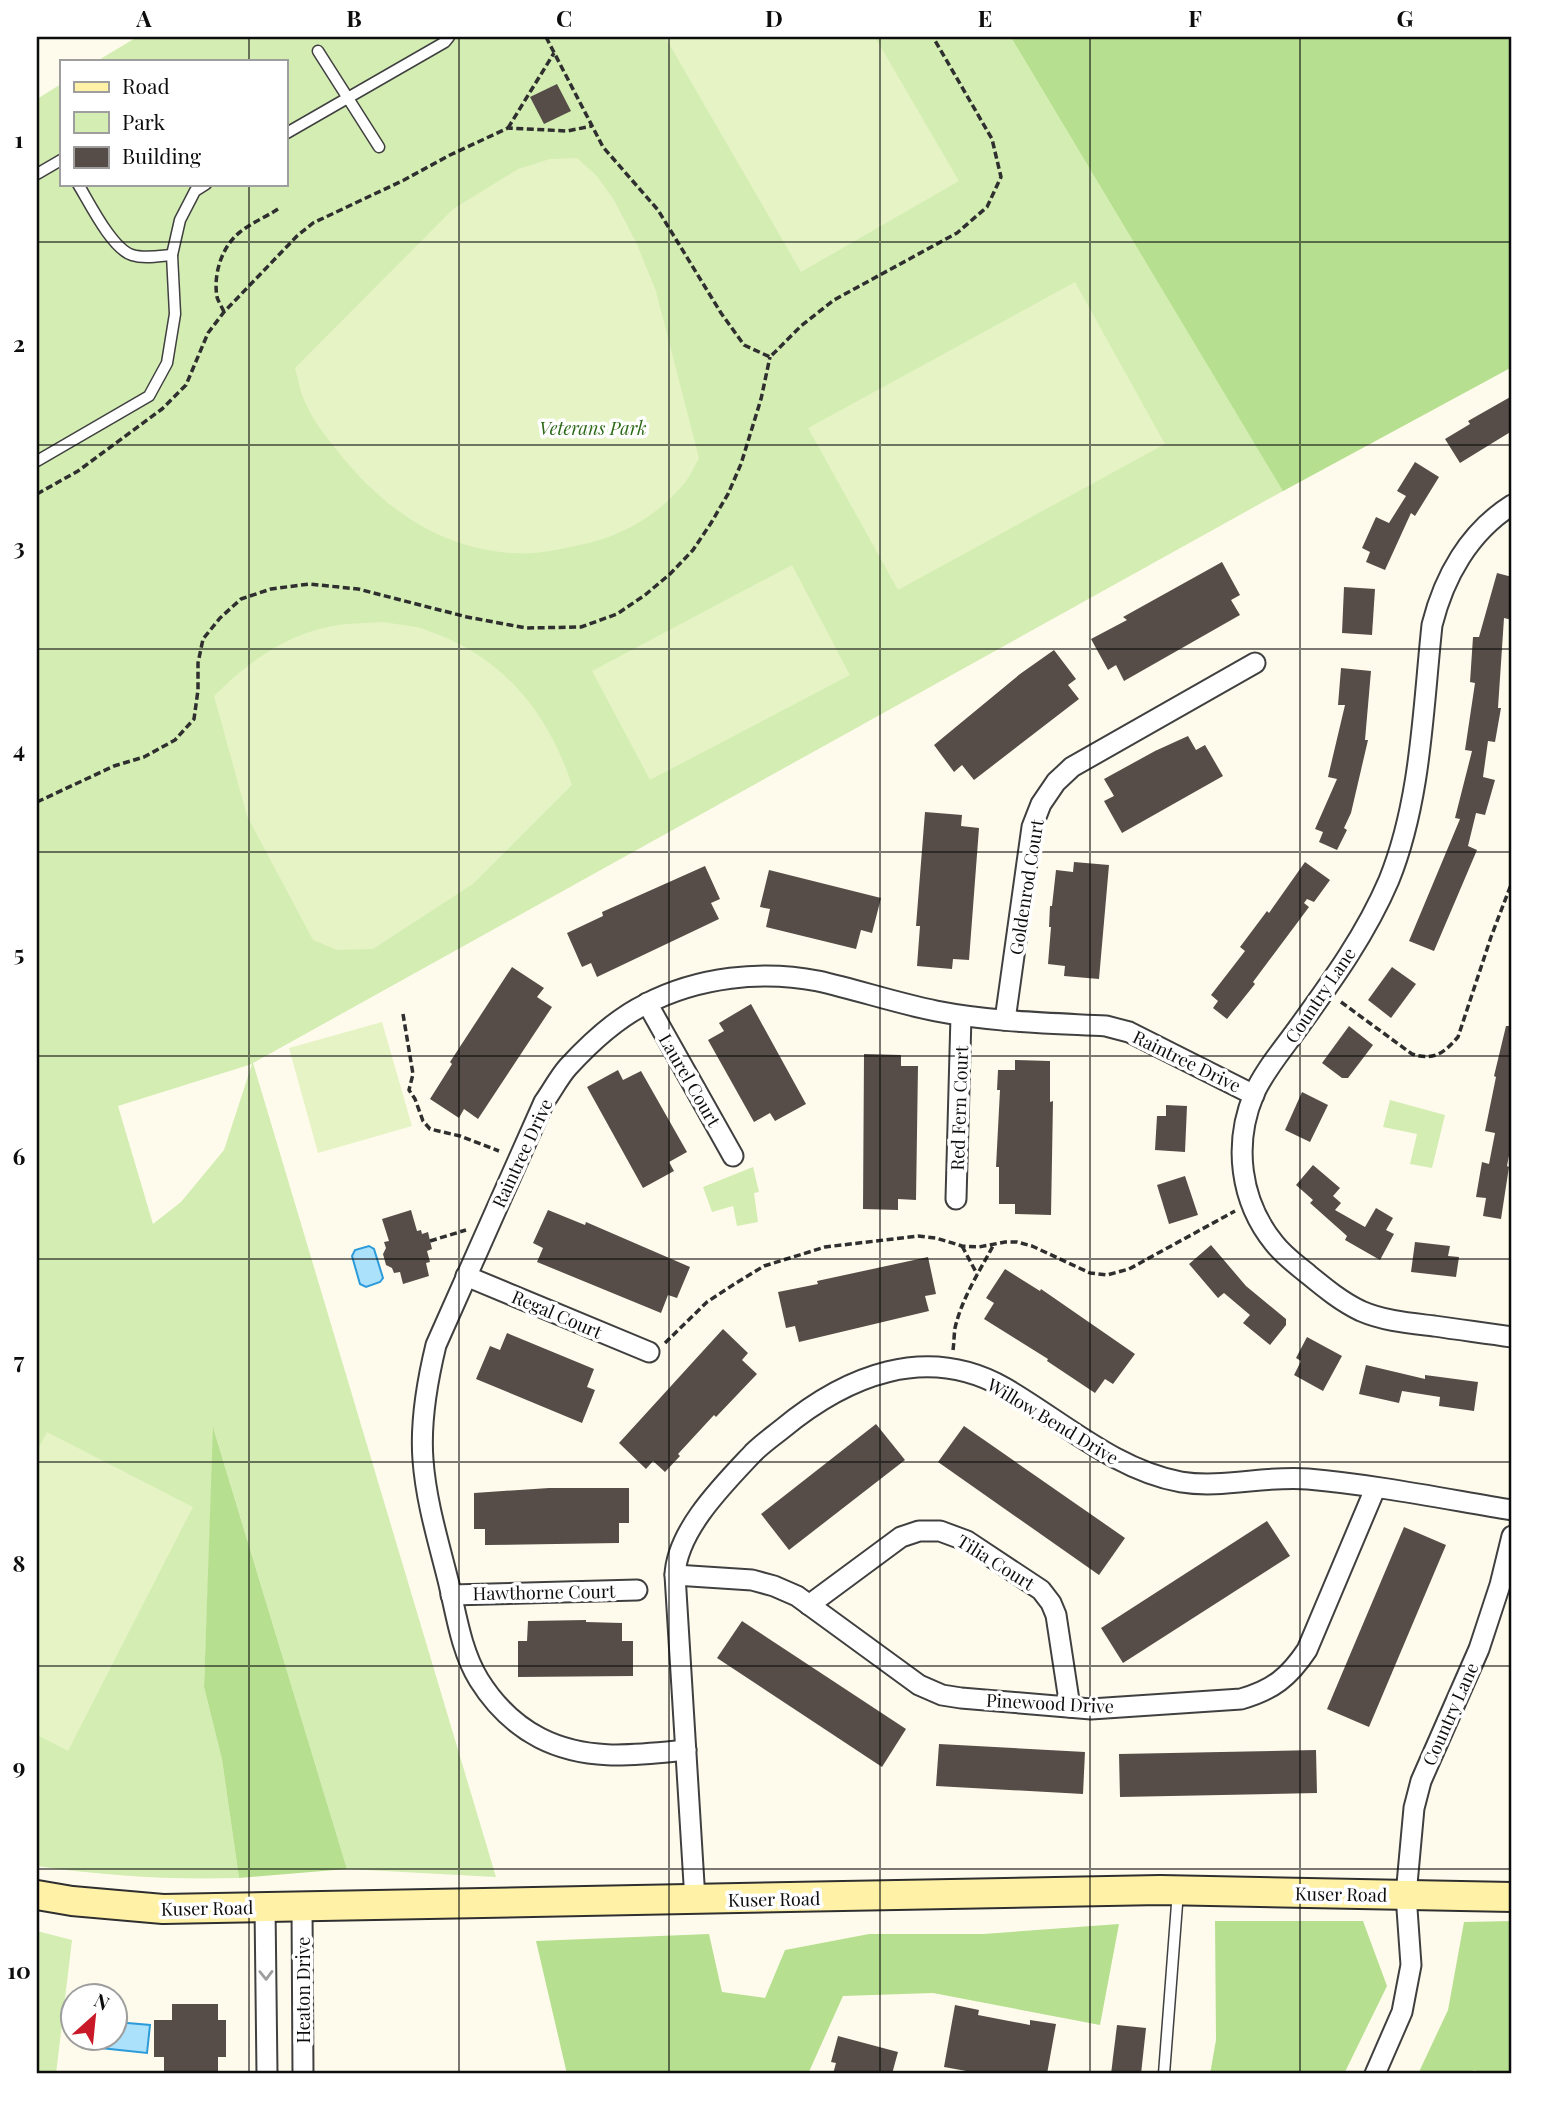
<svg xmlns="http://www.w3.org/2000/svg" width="1549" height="2111" viewBox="0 0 1549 2111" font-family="'Playfair Display',serif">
  <rect width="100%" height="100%" fill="#fffbec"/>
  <g fill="#d3edb2" fill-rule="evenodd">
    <path d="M137,37H1512V367L1283,491L253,1063L496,1877L347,1869L214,1430L204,1687L222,1760L239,1878C168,1880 107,1876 37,1866V99L61,84V184H285V61H97ZM252,1064L224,1150L181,1202L153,1224L118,1106Z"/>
    <path d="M1390,1100L1445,1115L1432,1168L1410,1164L1417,1134L1383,1127Z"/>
    <path d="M753,1167L759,1192L754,1193L758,1222L737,1226L733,1206L712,1212L703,1187Z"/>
    <path d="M37,1931L72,1940L56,2074H37Z"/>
  </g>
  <g fill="#b7df90">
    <path d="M1011,37H1512V367L1283,491Z"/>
    <path d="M213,1427L347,1869L239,1878L222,1760L204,1687Z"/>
    <path d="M1215,1921H1363L1387,1986L1344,2074H1210L1216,2040Z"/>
    <path d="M1512,1921V2074H1478L1475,2070L1466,2074H1418L1448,2010L1464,1922Z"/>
    <path d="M1119,1924L1100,2025L933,1993L843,1996L808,2074H567L536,1941L709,1934L722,1992L765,1998L785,1950L869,1934H983Z"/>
  </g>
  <g fill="#e5f3c5">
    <path d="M665,37H875L959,181L801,272Z"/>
    <path d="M577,158L597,176L614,200L636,242L656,291L699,458C694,467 690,477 683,485C656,517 620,537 580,545C558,550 534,555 511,553C437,548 379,505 335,448C324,434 313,420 306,404C300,393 298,379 295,368L453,209L518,169L550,159Z"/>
    <path d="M1075,282L1165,444L898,590L808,428Z"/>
    <path d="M792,565L850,675L650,780L592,671Z"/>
    <path d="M384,622C398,625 413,625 426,630C502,655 548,712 572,785L473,884L373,949L337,950L313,940L247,816L214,696C251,659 292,630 346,624C358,623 371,623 384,622Z"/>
    <path d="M382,1022L412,1126L318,1153L289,1048Z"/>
    <path d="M47,1432L193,1507L68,1751L37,1735V1451Z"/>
  </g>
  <g fill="#ace1fc" stroke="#2c9bd9" stroke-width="2">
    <path d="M369,1246L374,1249L383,1278L380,1282L366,1287L360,1284L352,1256L355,1250Z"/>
    <path d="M116,2022L150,2025L147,2053L101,2048L102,2038H116Z"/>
  </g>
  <g fill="#564d48">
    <path d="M557,84L571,111L544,124L530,97Z"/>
    <path d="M1512,396V431L1460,463L1445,439L1470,424L1468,421Z"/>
    <path d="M1415,462L1439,477L1415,516L1411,513L1385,570L1366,562L1370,552L1362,548L1376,517L1389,523L1406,496L1397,491Z"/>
    <path d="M1222,562L1240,595L1231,600L1240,615L1124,681L1116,665L1108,670L1091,639L1127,620L1123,617Z"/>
    <path d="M1497,573L1512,577V620L1504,618L1498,708H1501L1495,742L1488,741L1483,777L1495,780L1485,815L1476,813L1468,846L1477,850L1434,951L1409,941L1460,819L1455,818L1472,751L1465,750L1475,683L1470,682L1473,637H1479Z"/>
    <path d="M1344,587L1375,589L1372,635L1342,633Z"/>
    <path d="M1054,650L1076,679L1068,685L1079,699L974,780L962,765L954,772L934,745L1020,674Z"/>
    <path d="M1341,668L1371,671L1365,740H1368L1351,813L1344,828L1347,830L1337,850L1319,842L1323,832L1315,829L1337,779L1328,777L1345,705H1338Z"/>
    <path d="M1188,736L1196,750L1205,745L1223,776L1122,833L1104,801L1114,796L1104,779L1155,751Z"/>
    <path d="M925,812L962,815L961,826L979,828L969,960L953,959L952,969L917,966L920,926H916Z"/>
    <path d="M1074,862L1109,865L1099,979L1064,976L1065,966L1048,964L1051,927H1049L1050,906H1052L1056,870L1073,872Z"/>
    <path d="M1305,862L1330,880L1314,902L1307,899L1304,903L1309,907L1253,982L1255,984L1227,1019L1213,1008L1218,1001L1211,995L1245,951L1240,947L1267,911L1269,913Z"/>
    <path d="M705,866L720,899L711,903L719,919L597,977L591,963L582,967L567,933L603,916L602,912Z"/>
    <path d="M769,870L881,898L872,933L861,930L856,949L766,927L770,909L760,907Z"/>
    <path d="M512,967L544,988L537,997L552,1007L478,1119L464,1109L459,1118L430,1099L452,1064L450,1062Z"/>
    <path d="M1392,967L1416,984L1391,1018L1368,1000Z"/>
    <path d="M751,1004L806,1104L775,1121L770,1113L754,1122L708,1040L724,1031L719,1023Z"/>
    <path d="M1349,1026L1373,1045L1348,1078H1342L1322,1063Z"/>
    <path d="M1506,1026H1512V1140L1507,1166L1509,1167L1501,1219L1483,1216L1486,1198L1476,1197L1482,1162L1489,1164L1495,1133L1485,1131L1496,1077L1494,1076Z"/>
    <path d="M864,1054L901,1055V1066H918L916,1200L898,1199V1210L863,1209Z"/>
    <path d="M1015,1060L1050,1061V1102L1053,1101L1051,1215L1015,1214V1204H999V1167H996L1000,1090H997L998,1070H1015Z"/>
    <path d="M618,1070L623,1080L641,1071L687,1152L669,1162L674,1171L643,1188L587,1087Z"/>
    <path d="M1302,1092L1328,1105L1310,1142L1285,1130Z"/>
    <path d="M1166,1105L1187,1106L1185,1152L1155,1150L1157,1116H1166Z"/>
    <path d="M1313,1165L1340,1188L1333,1196L1341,1203L1335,1210L1365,1227L1376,1208L1393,1218L1386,1230L1394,1234L1380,1260L1345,1240L1347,1236L1310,1203L1313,1200L1296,1185Z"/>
    <path d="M1185,1176L1198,1215L1169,1224L1157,1185Z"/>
    <path d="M411,1210L417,1231L421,1230L422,1234L428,1232L432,1249L427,1251L430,1262L426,1263L429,1276L403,1284L400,1272L394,1273L392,1268L386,1265L383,1254L386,1248L384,1242L389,1241L382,1219Z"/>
    <path d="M548,1210L585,1225L586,1222L690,1267L677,1298L668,1295L661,1313L537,1262L543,1248L533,1243Z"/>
    <path d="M1415,1242L1450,1246L1448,1256L1459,1257L1456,1277L1411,1272Z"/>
    <path d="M1211,1245L1246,1286L1286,1319V1325L1270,1345L1243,1323L1250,1315L1224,1293L1218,1298L1189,1264Z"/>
    <path d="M928,1257L936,1294L925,1296L929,1311L799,1342L795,1326L786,1328L778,1292L818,1284L817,1281Z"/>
    <path d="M1005,1269L1040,1291L1041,1289L1135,1354L1113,1384L1105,1379L1095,1393L1047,1361L1048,1359L984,1319L994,1303L986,1298Z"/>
    <path d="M723,1329L748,1353L742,1360L757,1374L716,1417L714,1415L678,1454L680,1456L665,1472L653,1461L646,1469L619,1443Z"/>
    <path d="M507,1333L594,1369L587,1387L595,1390L582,1423L476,1379L490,1346L500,1350Z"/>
    <path d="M1307,1337L1342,1356L1323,1391L1294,1375L1301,1361L1296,1358Z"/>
    <path d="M1366,1365L1425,1379V1375L1478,1382L1474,1411L1439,1406L1440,1397L1402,1391L1399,1403L1359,1394Z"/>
    <path d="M876,1424L905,1460L789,1550L761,1514Z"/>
    <path d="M964,1426L1125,1538L1099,1575L938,1462Z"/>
    <path d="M549,1488H629V1523H619V1543L485,1545V1529H474V1493Z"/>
    <path d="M1267,1521L1290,1556L1123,1663L1101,1628Z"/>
    <path d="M1404,1527L1446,1545L1369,1727L1327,1709Z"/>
    <path d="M586,1620V1622L622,1623V1641H633V1676L518,1677V1641H527L528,1621Z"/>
    <path d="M742,1621L906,1729L882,1767L717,1658Z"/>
    <path d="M939,1744L1085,1752L1083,1794L936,1786Z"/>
    <path d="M1316,1750L1317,1793L1120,1797L1119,1754Z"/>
    <path d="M172,2004H218V2020H226V2057H218V2071L164,2072V2057H154V2020H172Z"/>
    <path d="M955,2005L979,2010L978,2015L1030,2025V2020L1056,2024L1047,2074H983L944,2067Z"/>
    <path d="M1117,2025L1146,2028L1141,2074H1111Z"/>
    <path d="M838,2036L898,2052L892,2074H833L836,2063L831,2062Z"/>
  </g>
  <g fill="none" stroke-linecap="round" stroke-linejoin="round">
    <defs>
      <g id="lane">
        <path d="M318,51L379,147"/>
        <path d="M285,134L445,42L449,37"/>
        <path d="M37,174L61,160"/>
        <path d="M78,184C89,202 112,249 132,255C144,259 159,256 172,255"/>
        <path d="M37,461L149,396L167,363L175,314L172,255L180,220L195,191L206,184"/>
        <path d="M1164,2074L1178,1891"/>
      </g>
      <g id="street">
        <path d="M1512,505C1469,532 1444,577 1432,625C1423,709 1421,801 1389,880C1366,934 1332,981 1298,1028C1283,1049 1264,1071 1254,1094C1233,1144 1240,1201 1274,1243C1284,1256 1297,1265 1309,1275C1326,1289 1342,1302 1361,1311C1384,1321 1409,1323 1434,1326C1460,1330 1486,1333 1512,1337"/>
        <path d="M647,1003L733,1156"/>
        <path d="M1005,1020L1032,827L1041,804L1056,782L1072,767L1255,663"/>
        <path d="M956,1199L961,1016"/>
        <path d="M466,1276L649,1352"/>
        <path d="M675,1575L752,1580L774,1586L797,1596L919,1685L942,1695L961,1698L1091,1709L1241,1699C1273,1690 1289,1677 1307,1650L1375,1489"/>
        <path d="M451,1595L637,1590"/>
        <path d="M809,1605L901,1537L919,1531H940L967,1541L1041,1590L1051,1603L1056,1615L1070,1707"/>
        <path d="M686,1750C636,1755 587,1762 540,1738C515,1725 494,1704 479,1680C461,1651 456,1613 448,1580C438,1540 426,1501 423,1460C420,1422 427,1382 436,1345L544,1102C552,1091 559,1077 568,1067C590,1043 617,1018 646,1004C698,977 762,970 818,981C858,990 896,1003 936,1011C992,1022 1049,1023 1106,1026L1129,1032L1254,1095"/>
        <path d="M695,1900L675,1575C677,1530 724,1484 753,1453C762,1444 772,1437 782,1429C846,1376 926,1343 1005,1388C1062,1421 1115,1470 1181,1482C1223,1489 1266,1475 1308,1479C1376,1485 1445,1499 1512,1510"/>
        <path d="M302,1906L303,2074"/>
        <path d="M265,1907L267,2074"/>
        <path d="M1375,2074L1402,2012L1411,1965L1406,1895L1414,1808L1421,1781L1479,1649L1500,1585L1512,1536"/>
      </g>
      <path id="secondary" d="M37,1895L72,1901L163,1909L1160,1890L1512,1897"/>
    </defs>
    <use href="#lane" stroke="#404040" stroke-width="13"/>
    <use href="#street" stroke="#404040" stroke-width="23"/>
    <use href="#secondary" stroke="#2f2f2f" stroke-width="32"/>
    <g stroke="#2f2f2f" stroke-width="3.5" stroke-dasharray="7 3.5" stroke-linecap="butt">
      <path d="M546,37L603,147L658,210L721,313L744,345L770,357L801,326L834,300L957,233L987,207L1001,177L992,139L933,37"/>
      <path d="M508,128L554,53"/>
      <path d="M224,312C222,307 218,301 217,297C213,274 222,246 240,232C251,223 266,217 278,209"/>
      <path d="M37,494L78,471L162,409L186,385L208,333L224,312L297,236L313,223L404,180L450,155L508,128L567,131L592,126"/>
      <path d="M37,802L114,766L144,757L175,740L194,719L198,690V663L203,639L220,618L241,599L271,589L309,584L358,589L467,617L526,628L581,627L617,614L645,595L670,574L693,550L711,523L728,494L741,464L761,399L770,357"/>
      <path d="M1341,1002L1412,1054C1434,1061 1444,1053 1458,1037L1491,937L1512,882"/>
      <path d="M403,1014L413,1074L409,1090L415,1099L423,1121L430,1129L460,1136L499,1151"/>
      <path d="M430,1241L466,1230"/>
      <path d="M962,1246L977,1274"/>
      <path d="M665,1343L707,1302L736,1283L764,1266L825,1247L918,1236L936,1238L962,1246L979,1247L1005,1242H1017L1032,1246L1090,1273L1107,1275L1129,1269L1235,1211"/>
      <path d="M953,1350C954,1343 954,1335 955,1328C962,1298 979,1272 993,1246"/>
    </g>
    <use href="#lane" stroke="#fff" stroke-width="10"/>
    <use href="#street" stroke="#fff" stroke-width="19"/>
    <use href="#secondary" stroke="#fff2a7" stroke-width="28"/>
  </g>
  <defs><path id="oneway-chevron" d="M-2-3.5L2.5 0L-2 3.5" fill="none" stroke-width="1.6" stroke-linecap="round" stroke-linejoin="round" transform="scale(1.75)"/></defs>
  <use stroke="#9e9e9e" href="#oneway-chevron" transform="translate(266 1975) rotate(89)"/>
  <path fill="none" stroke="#0d0d0d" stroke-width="2" stroke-opacity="0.55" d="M249,37V61M459,37V2074M669,37V2074M880,37V2074M1090,37V2074M1300,37V2074M249,184V2074M37,242H1512M37,445H1512M37,649H1512M37,852H1512M37,1056H1512M37,1259H1512M37,1462H1512M37,1666H1512M37,1869H1512"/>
  <g text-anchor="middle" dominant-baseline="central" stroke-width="7" stroke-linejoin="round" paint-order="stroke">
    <g font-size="18" font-style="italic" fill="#2c6a17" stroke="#fff">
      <text x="593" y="428">Veterans Park</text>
    </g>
    <g font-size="18" fill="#0d0d0d" stroke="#fff">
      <text transform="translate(1026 887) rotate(-81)">Goldenrod Court</text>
      <text transform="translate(1320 995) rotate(-56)">Country Lane</text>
      <text transform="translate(1187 1061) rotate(26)">Raintree Drive</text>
      <text transform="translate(690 1080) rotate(60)">Laurel Court</text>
      <text transform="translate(959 1108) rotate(-88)">Red Fern Court</text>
      <text transform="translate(522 1153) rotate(-65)">Raintree Drive</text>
      <text transform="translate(557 1314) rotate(23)">Regal Court</text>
      <text transform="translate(1053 1421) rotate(31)">Willow Bend Drive</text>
      <text transform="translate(996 1562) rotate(32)">Tilia Court</text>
      <text transform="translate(544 1592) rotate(-1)">Hawthorne Court</text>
      <text transform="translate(1050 1703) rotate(3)">Pinewood Drive</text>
      <text transform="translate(1450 1714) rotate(-66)">Country Lane</text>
      <text transform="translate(1341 1894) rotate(1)">Kuser Road</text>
      <text transform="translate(774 1899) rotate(-1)">Kuser Road</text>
      <text transform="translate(207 1908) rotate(-1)">Kuser Road</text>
      <text transform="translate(303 1990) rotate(-90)">Heaton Drive</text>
    </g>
  </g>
  <rect width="1549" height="2111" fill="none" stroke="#ffffff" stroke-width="77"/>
  <rect x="60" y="60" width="228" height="126" fill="#ffffff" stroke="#9e9e9e" stroke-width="2"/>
  <rect x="74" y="82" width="35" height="10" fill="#fff2a7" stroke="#9e9e9e" stroke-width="2"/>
  <text x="122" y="94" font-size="21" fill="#0d0d0d">Road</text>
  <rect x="74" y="112" width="35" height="21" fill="#d3edb2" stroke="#9e9e9e" stroke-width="2"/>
  <text x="122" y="130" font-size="21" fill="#0d0d0d">Park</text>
  <rect x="74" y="147" width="35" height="21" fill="#564d48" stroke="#9e9e9e" stroke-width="2"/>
  <text x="122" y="164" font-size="21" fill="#0d0d0d">Building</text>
  <g transform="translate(94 2017) rotate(27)"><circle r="33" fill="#ffffff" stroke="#9e9e9e" stroke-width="2"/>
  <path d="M0-5L12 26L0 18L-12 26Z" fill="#c91827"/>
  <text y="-10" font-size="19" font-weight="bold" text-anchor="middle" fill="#0d0d0d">N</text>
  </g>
  <rect x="38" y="38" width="1472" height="2034" fill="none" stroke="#0d0d0d" stroke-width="2.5"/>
  <g font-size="23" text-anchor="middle" font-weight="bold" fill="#0d0d0d">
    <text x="144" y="27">A</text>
    <text x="354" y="27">B</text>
    <text x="564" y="27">C</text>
    <text x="774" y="27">D</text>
    <text x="985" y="27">E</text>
    <text x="1195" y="27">F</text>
    <text x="1405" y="27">G</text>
    <text x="19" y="148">1</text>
    <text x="19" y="352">2</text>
    <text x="19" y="555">3</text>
    <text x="19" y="758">4</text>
    <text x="19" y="962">5</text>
    <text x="19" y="1165">6</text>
    <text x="19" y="1369">7</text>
    <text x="19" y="1572">8</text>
    <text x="19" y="1775">9</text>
    <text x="19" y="1979">10</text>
  </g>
</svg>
